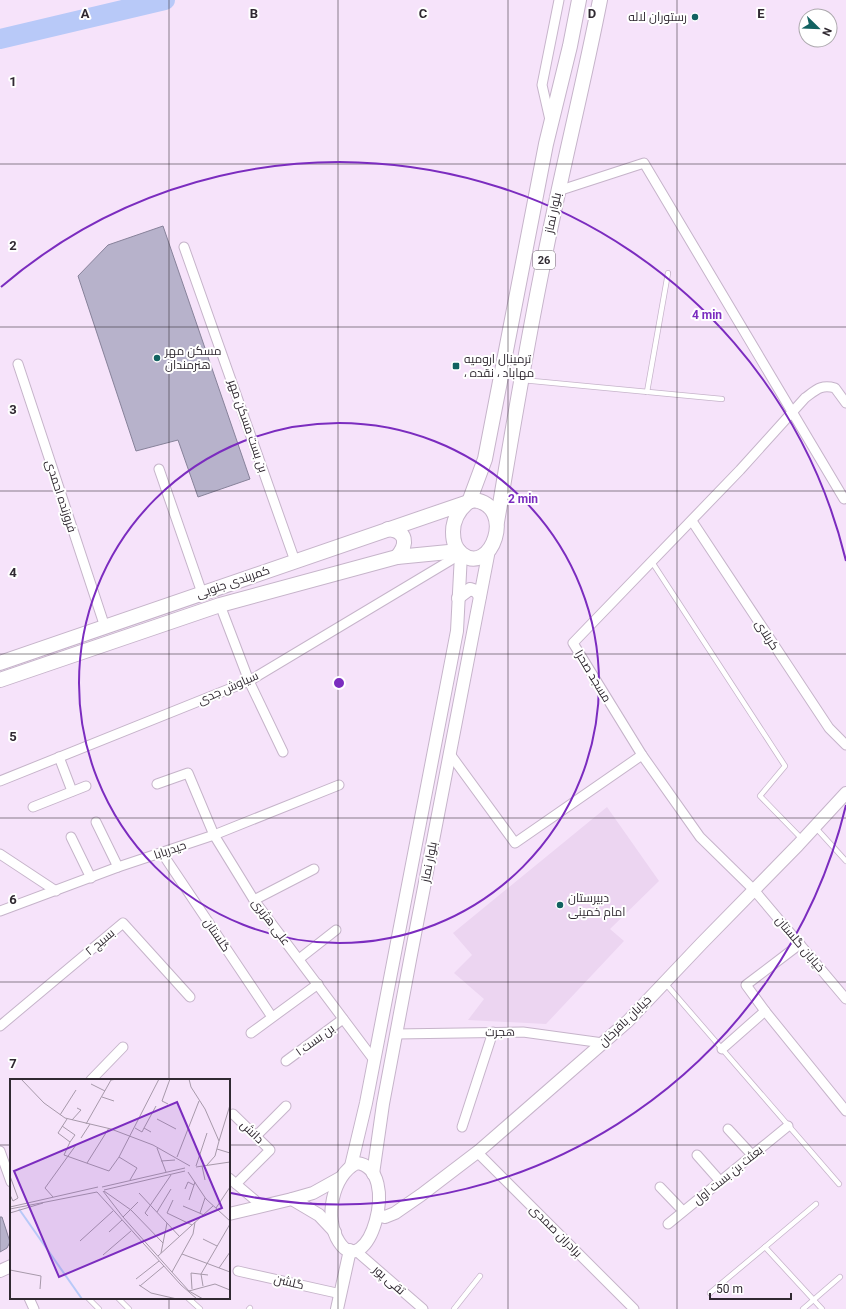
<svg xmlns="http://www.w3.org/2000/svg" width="846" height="1309" viewBox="0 0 846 1309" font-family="Roboto,Cairo,sans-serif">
  <rect width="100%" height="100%" fill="#f6e3fa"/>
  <path fill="#ecd5f1" d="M607,807L659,881L610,929L624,941L546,1024L468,1020L484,999L454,973L472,955L453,933Z"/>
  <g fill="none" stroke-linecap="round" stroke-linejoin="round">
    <path stroke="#b8c9f8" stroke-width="20" d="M0,39L165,0"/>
  </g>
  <g fill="#b7b2cb" stroke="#87829a">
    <path d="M163,226L250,479L198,497L178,440L136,451L78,276L108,245Z"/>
    <path d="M0,1217H2L10,1242L7,1248L0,1252Z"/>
  </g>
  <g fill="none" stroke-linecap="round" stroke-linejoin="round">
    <defs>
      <g id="service">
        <path d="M522,380L722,399"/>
        <path d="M647,392L668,273"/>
        <path d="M652,562L785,766L760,796L802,839"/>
        <path d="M816,828L846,861"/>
        <path d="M665,983L839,1184"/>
        <path d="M816,1204L765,1247L822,1309"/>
        <path d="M710,1293L765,1247"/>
        <path d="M88,1298L99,1309"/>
        <path d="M118,1298L129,1309"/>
        <path d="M188,1298L200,1309"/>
        <path d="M249,1309L250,1308"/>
        <path d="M454,1309L480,1276"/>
        <path d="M803,1309L840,1277"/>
      </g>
      <g id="minor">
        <path d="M550,120L542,85L559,0"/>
        <path d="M558,191L644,163L844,499"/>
        <path d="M184,247L295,561"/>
        <path d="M18,364L105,627"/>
        <path d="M159,469L202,593"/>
        <path d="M692,521L829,728L846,745"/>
        <path d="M220,605L249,681L283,752"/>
        <path d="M450,754L515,843L642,755L573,643L740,470L805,398C816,390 821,384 835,388L846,403"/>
        <path d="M642,755L700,837L754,890L846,999"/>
        <path d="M59,757L72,791"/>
        <path d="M0,781L249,681L461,554"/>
        <path d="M157,784L188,773L214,835L254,900L374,1060"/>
        <path d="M33,807L86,786"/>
        <path d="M96,822L118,867"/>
        <path d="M71,837L91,878"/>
        <path d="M162,853L272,1017"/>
        <path d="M0,854L56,891"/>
        <path d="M254,900L314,869"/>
        <path d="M0,911L118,867L214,835L339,785"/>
        <path d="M299,959L336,930"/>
        <path d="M765,1011L846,1111"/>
        <path d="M0,1026L123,923L190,997"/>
        <path d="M251,1033L318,984"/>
        <path d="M396,1034L523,1032L603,1043"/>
        <path d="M722,1049L765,1011L746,985L800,944"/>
        <path d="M286,1061L343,1019"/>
        <path d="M91,1080L123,1047"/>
        <path d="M233,1114L270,1150L236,1184"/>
        <path d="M462,1127L493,1032"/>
        <path d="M728,1129L752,1155"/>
        <path d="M256,1136L286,1106"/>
        <path d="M0,1151L11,1182"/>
        <path d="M477,1152L634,1309"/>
        <path d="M697,1155L720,1181"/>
        <path d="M229,1178L262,1206"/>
        <path d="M660,1187L683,1211"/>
        <path d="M668,1224L788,1126"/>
        <path d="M355,1250L423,1309"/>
        <path d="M238,1271L341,1294"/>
        <path d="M29,1298L34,1309"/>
      </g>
      <g id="secondary">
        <path d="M458,598L470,589L476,591L480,596"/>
        <path d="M357,1163C403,1169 367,1285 339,1242C324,1219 332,1175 357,1163Z"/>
        <path d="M351,1166L366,1103L457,631L461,554"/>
        <path d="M373,1174L383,1104L410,960L489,550"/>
        <path d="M292,1199L319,1215L335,1232"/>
        <path d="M229,1214L292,1199L313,1193L340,1178"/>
        <path d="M378,1215L385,1217L395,1213L421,1195L480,1150L628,1021L702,943L798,845L846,793"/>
        <path d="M0,1271L11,1266"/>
        <path d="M337,1309L350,1250"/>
      </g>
      <g id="primary">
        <path d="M469,502L485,459L546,144L570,46L579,0"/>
        <path d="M497,522C512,434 526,347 544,260C561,173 583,87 600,0"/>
        <path d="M388,529C407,531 408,544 397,557"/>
        <path d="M0,663L474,500C517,506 491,577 462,554C455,549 453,540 453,532C453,520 458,511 467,503"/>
        <path d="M0,680L220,605L397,557L459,551"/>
      </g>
    </defs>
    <use href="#service" stroke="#c6b4ca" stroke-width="6"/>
    <use href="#minor" stroke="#c6b4ca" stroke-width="11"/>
    <use href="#secondary" stroke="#c6b4ca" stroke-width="14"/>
    <use href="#primary" stroke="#c6b4ca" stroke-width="16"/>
    <use href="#service" stroke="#fff" stroke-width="4.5"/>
    <use href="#minor" stroke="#fff" stroke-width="9"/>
    <use href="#secondary" stroke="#fff" stroke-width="12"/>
    <use href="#primary" stroke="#fff" stroke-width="14"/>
  </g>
  <path fill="none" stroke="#302931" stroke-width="1" stroke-opacity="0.55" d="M169,0V1080M338,0V1309M508,0V1309M677,0V1309M0,164H846M0,327H846M0,491H846M0,654H846M0,818H846M0,982H846M0,1145H11M229,1145H846M169,1298V1309"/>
  <g fill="none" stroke="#7b2cbf" stroke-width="2">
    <circle cx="339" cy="683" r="260"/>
    <path d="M846 805A521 521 0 0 1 231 1193M1 287A521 521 0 0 1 846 561"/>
  </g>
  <g fill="#126261" stroke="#fff" stroke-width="1.5">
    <circle cx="695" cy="17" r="4"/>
    <circle cx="157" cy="358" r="4"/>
    <rect x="452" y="362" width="8" height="8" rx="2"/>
    <circle cx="560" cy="905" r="4"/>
  </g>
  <g text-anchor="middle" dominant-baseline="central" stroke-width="4" stroke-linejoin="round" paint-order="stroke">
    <rect fill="#fff" stroke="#6e696f" stroke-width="1" x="533" y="251" width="22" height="18" rx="3"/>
    <g font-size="11" font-weight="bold" fill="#302931">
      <text x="544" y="260">26</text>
    </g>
    <g font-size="12" fill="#302931" stroke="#fff" text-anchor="start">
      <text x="687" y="17" text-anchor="end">رستوران لاله</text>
      <text x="165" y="351">مسکن مهر<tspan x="165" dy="14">هنرمندان</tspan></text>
      <text x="464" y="359">ترمینال ارومیه<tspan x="464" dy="14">، مهاباد ، نقده</tspan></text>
      <text x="568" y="898">دبیرستان<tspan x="568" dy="14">امام خمینی</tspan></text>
    </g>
    <g font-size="12" fill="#302931" stroke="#fff">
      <text transform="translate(553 213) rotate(-78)">بلوار نماز</text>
      <text transform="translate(248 426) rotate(71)">بن بست مسکن مهر</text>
      <text transform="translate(61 496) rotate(72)">فروزنده احمدی</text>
      <text transform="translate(233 582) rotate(-19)">کمربندی جنوبی</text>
      <text transform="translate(767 635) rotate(57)">کربلای</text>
      <text transform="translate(593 676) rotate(59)">مسجد صحرا</text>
      <text transform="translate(228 688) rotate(-24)">سیاوش جدی</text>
      <text transform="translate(170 850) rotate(-19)">حیدربابا</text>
      <text transform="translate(429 862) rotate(-79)">بلوار نماز</text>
      <text transform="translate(271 922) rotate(53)">علی هژبری</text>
      <text transform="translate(217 935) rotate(56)">گلستان</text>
      <text transform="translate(100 942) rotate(-40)">بسیج ۲</text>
      <text transform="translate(800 944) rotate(50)">خیابان گلستان</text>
      <text transform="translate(625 1021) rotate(-44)">خیابان باقرخان</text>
      <text transform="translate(500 1032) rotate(-1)">هجرت</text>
      <text transform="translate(315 1040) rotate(-36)">بن بست ۱</text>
      <text transform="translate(252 1132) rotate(44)">دانش</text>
      <text transform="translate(728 1175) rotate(-39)">بعثت بن بست اول</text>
      <text transform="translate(556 1231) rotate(45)">برادران صمدی</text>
      <text transform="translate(389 1280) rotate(41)">تقی پور</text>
      <text transform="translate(289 1282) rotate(13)">گلشن</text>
    </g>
  </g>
  <g transform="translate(10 1079)">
    <rect width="220" height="220" fill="#f6e3fa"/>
    <path fill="none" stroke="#b8c9f8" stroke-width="2" d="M9,130L72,220"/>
    <path fill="none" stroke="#a799aa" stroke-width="1" d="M11,0L34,24L55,39L101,50L143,66L180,87M179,0L181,8L195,30L209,62L205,77L197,86M81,5L95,12M92,18L104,22M158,25L152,22L160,0M50,36L66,11M57,40L48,54L60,63L54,76L99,92L109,78L127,89L120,101M147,40L166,50M62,41L71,31L67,29M76,45L101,1L107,0M52,47L65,56L60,63M125,49L132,53L134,49L141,53M134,49L146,27M71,59L80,45M209,62L220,26M147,69L156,93M207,70L220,74M109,78L149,0M167,78L189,22M151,82L165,81M77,84L99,49M186,87L197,54M192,87L195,101M186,88L220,83M178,93L196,120L220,142M0,97L8,119L3,122L0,116M92,108L175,89M175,110L178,103L184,106M94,111L175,92M93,112L113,138L161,192L179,212L193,220M94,112L121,131L153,164M87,113L171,206L187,220M129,114L170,158M43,118L35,109L66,66M163,121L157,134L182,146M179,121L185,103M173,127L194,136M0,128L88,108M206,129L220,108M0,130L87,113M147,133L161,110M0,134L33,124M190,134L195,119M138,137L135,134L161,96M113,138L128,123M99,153L112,141M193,160L207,167M70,162L103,132M151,174L157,144M172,175L220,193M93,176L121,152M148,177L203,127M209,189L220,173M0,191L31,197L30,210M162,193L183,155L185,143M126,200L149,182M129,206L141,214L167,220M130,207L154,187M193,207L191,195L220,145M182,210L181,194L198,196M179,212L205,205L220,211"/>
    <path fill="#7b2cbf" fill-opacity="0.15" stroke="#7b2cbf" stroke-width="2" d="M167,23L212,129L49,198L4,92Z"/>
    <rect width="220" height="220" fill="none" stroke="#302931" stroke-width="2"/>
  </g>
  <g font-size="13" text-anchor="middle" font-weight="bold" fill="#302931" stroke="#fff" stroke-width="4" stroke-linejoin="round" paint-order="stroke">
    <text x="85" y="18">A</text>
    <text x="254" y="18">B</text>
    <text x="423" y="18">C</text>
    <text x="592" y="18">D</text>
    <text x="761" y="18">E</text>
    <text x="13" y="86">1</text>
    <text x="13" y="250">2</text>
    <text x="13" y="414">3</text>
    <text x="13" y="577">4</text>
    <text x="13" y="741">5</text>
    <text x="13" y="904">6</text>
    <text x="13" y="1068">7</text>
  </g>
  <circle cx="339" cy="683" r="6" fill="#7b2cbf" stroke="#fff" stroke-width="2"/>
  <g font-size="12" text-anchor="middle" font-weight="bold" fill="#7b2cbf" stroke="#fff" stroke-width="4" stroke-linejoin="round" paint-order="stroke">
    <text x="707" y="319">4 min</text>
    <text x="523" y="503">2 min</text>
  </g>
  <g transform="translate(818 28) rotate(113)"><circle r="19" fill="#ffffff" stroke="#aca9ad"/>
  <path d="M0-3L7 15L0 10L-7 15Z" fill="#126261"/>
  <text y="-6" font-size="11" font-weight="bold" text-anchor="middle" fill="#302931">N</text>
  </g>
  <path d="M710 1293v6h81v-6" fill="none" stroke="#302931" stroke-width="2"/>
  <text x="716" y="1293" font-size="12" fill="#302931" stroke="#ffffff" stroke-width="3" paint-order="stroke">50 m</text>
</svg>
